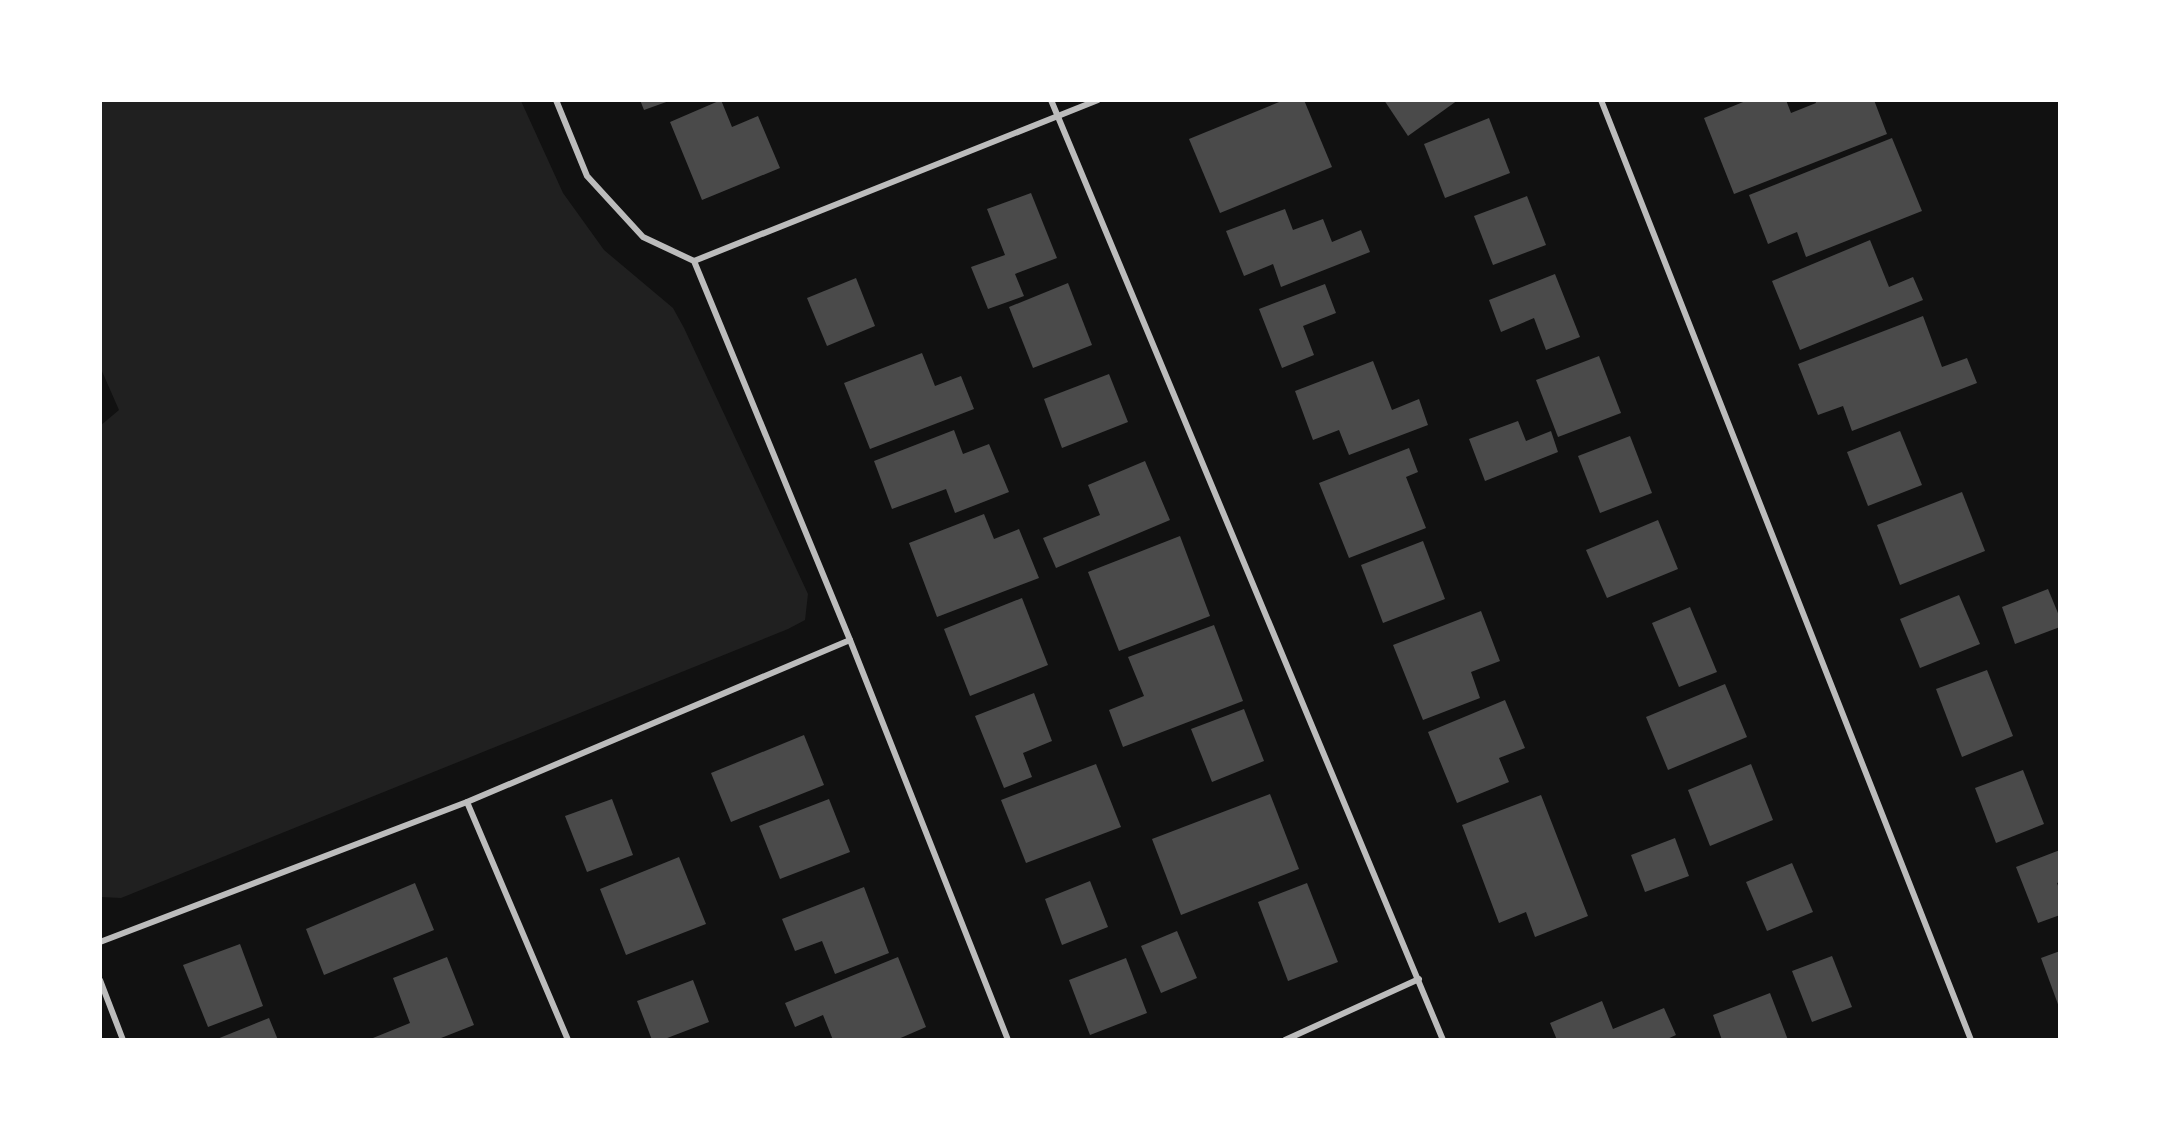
<svg xmlns="http://www.w3.org/2000/svg" width="2160" height="1140" viewBox="0 0 2160 1140" font-family="'IBM Plex Sans',sans-serif">
  <rect width="100%" height="100%" fill="#111"/>
  <path fill="#202020" d="M101,100L521,101L563,193L604,250L673,308L684,328L808,594L805,620L788,629L121,898L101,897L100,426L119,410L101,369Z"/>
  <g fill="#4a4a4a">
    <path d="M640,100H669V101L644,110Z"/>
    <path d="M721,100L732,127L758,116L780,168L702,200L670,122Z"/>
    <path d="M1284,100H1304L1332,167L1220,213L1189,139Z"/>
    <path d="M1384,100H1458L1408,136Z"/>
    <path d="M1748,100H1786L1791,113L1816,103L1815,100H1874L1887,134L1734,194L1704,118Z"/>
    <path d="M1489,118L1510,173L1445,198L1424,144Z"/>
    <path d="M1892,138L1922,211L1806,257L1797,232L1768,244L1749,195Z"/>
    <path d="M1031,193L1057,258L1015,274L1024,296L988,309L971,267L1005,255L987,209Z"/>
    <path d="M1527,196L1546,245L1493,265L1474,216Z"/>
    <path d="M1285,209L1293,230L1323,219L1332,242L1361,230L1370,252L1281,287L1273,264L1244,276L1226,231Z"/>
    <path d="M1870,240L1889,287L1913,277L1923,300L1800,350L1772,281Z"/>
    <path d="M1555,274L1580,337L1546,350L1534,318L1501,332L1489,300Z"/>
    <path d="M856,278L875,326L827,346L807,298Z"/>
    <path d="M1068,283L1092,345L1033,368L1009,307Z"/>
    <path d="M1325,284L1336,313L1303,326L1314,355L1282,368L1259,309Z"/>
    <path d="M1923,316L1942,367L1967,358L1977,383L1852,431L1843,406L1818,415L1798,364Z"/>
    <path d="M922,353L935,386L961,376L974,409L870,449L844,383Z"/>
    <path d="M1599,356L1621,413L1558,437L1536,380Z"/>
    <path d="M1373,361L1392,410L1419,399L1428,425L1349,455L1339,430L1313,440L1295,391Z"/>
    <path d="M1109,374L1128,422L1062,448L1044,399Z"/>
    <path d="M1518,421L1526,441L1551,431L1558,452L1485,481L1469,439Z"/>
    <path d="M954,430L963,454L989,444L1009,492L955,513L946,489L892,509L874,461Z"/>
    <path d="M1900,431L1922,485L1868,506L1847,452Z"/>
    <path d="M1630,436L1652,493L1600,513L1578,456Z"/>
    <path d="M1409,448L1418,472L1406,477L1426,528L1349,558L1319,483Z"/>
    <path d="M1145,461L1170,520L1056,568L1043,538L1100,515L1088,485Z"/>
    <path d="M1962,492L1985,551L1900,585L1877,525Z"/>
    <path d="M984,514L994,539L1019,529L1039,578L937,617L909,543Z"/>
    <path d="M1658,520L1678,569L1607,598L1586,550Z"/>
    <path d="M1180,536L1210,616L1119,651L1088,572Z"/>
    <path d="M1423,541L1445,599L1383,623L1361,565Z"/>
    <path d="M2048,589L2060,618V627L2015,644L2002,607Z"/>
    <path d="M1959,595L1980,644L1920,668L1900,619Z"/>
    <path d="M1022,598L1048,665L970,696L944,629Z"/>
    <path d="M1690,607L1717,672L1679,687L1652,623Z"/>
    <path d="M1481,611L1500,661L1471,672L1480,698L1423,720L1393,645Z"/>
    <path d="M1214,625L1243,701L1123,747L1109,710L1144,696L1128,657Z"/>
    <path d="M1987,670L2013,736L1962,757L1936,689Z"/>
    <path d="M1725,684L1747,737L1668,770L1646,717Z"/>
    <path d="M1034,693L1052,741L1023,753L1032,777L1004,788L975,716Z"/>
    <path d="M1505,700L1525,748L1499,758L1509,782L1457,803L1428,732Z"/>
    <path d="M1244,709L1264,761L1212,782L1191,729Z"/>
    <path d="M804,735L824,785L731,822L711,773Z"/>
    <path d="M1096,764L1121,827L1026,863L1001,800Z"/>
    <path d="M1751,764L1773,820L1710,846L1688,790Z"/>
    <path d="M2023,770L2044,824L1996,843L1975,788Z"/>
    <path d="M1270,794L1299,869L1181,915L1152,839Z"/>
    <path d="M1541,795L1588,916L1535,937L1526,912L1499,923L1462,825Z"/>
    <path d="M612,799L633,855L587,872L565,816Z"/>
    <path d="M829,799L850,852L780,879L759,826Z"/>
    <path d="M1675,838L1689,876L1645,892L1631,855Z"/>
    <path d="M2060,850V882L2057,883L2060,891V915L2038,923L2016,867Z"/>
    <path d="M679,857L706,924L626,955L600,889Z"/>
    <path d="M1792,863L1813,912L1767,931L1746,882Z"/>
    <path d="M1090,881L1108,927L1062,945L1045,899Z"/>
    <path d="M415,883L434,930L324,975L306,929Z"/>
    <path d="M1307,883L1338,962L1288,981L1258,902Z"/>
    <path d="M864,887L889,953L835,974L822,941L795,951L782,919Z"/>
    <path d="M1177,931L1197,978L1161,993L1141,946Z"/>
    <path d="M240,944L263,1006L208,1027L183,965Z"/>
    <path d="M2060,951V1007H2059L2041,958Z"/>
    <path d="M1832,956L1852,1007L1812,1022L1792,971Z"/>
    <path d="M447,957L474,1025L436,1040H368L410,1023L393,978Z"/>
    <path d="M898,957L926,1027L896,1040H833L823,1015L795,1027L785,1003Z"/>
    <path d="M1126,958L1147,1013L1090,1035L1069,980Z"/>
    <path d="M693,980L709,1022L662,1040H652L637,1001Z"/>
    <path d="M1770,993L1788,1040H1722L1713,1015Z"/>
    <path d="M1602,1001L1613,1029L1664,1008L1676,1035L1665,1040H1557L1550,1023Z"/>
    <path d="M269,1018L278,1040H217V1039Z"/>
  </g>
  <g fill="none" stroke-linecap="round" stroke-linejoin="round">
    <g stroke="#bcbcbc" stroke-width="6">
      <path d="M556,100L587,176L643,237L694,261L850,640L1008,1040"/>
      <path d="M1051,100L1443,1040"/>
      <path d="M1601,100L1971,1040"/>
      <path d="M694,261L1098,100"/>
      <path d="M467,802L568,1040"/>
      <path d="M100,942L467,802L850,640"/>
      <path d="M100,980L123,1040"/>
      <path d="M1285,1040L1419,979"/>
    </g>
  </g>
  <rect width="2160" height="1140" fill="none" stroke="#ffffff" stroke-width="204"/>
</svg>
